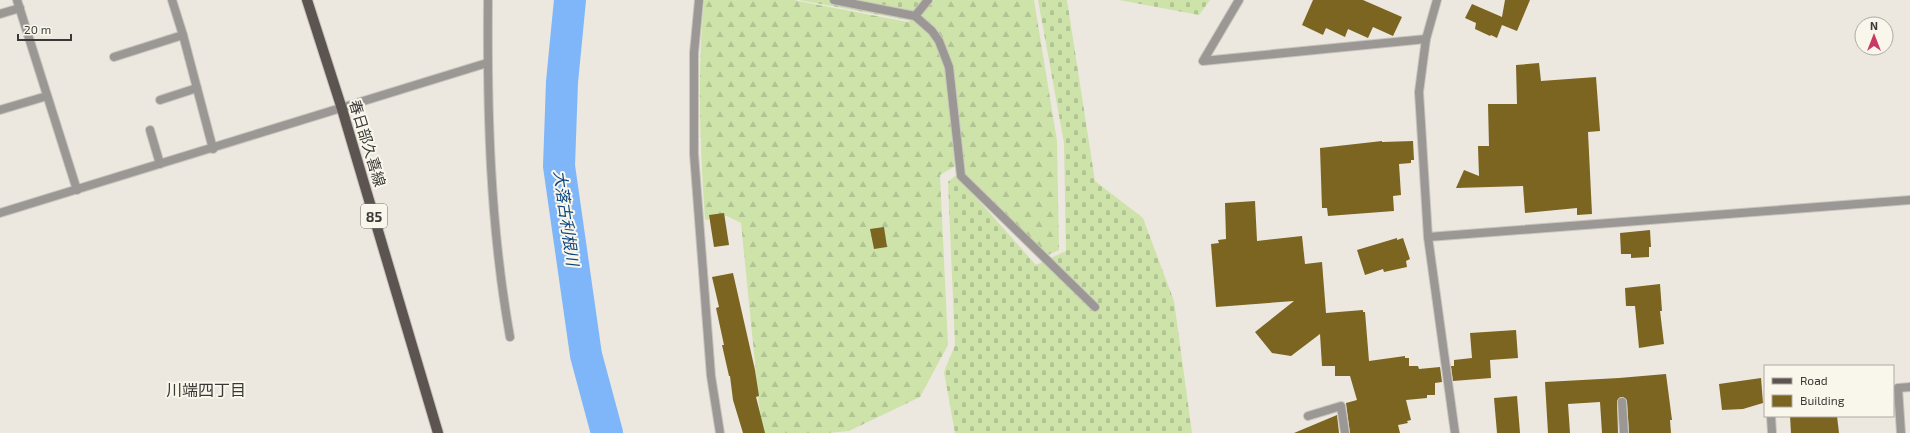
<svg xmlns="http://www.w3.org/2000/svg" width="1910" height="433" viewBox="0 0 1910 433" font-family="'Exo 2','Noto Sans JP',sans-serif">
  <defs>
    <pattern id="forest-firs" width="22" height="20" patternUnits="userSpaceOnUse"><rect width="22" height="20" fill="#cde3aa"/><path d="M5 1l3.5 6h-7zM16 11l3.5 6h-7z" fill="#b1c493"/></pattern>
    <pattern id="cemetery-stones" width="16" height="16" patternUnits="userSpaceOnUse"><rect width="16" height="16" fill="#cde3aa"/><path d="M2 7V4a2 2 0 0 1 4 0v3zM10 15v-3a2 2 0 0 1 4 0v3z" fill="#b1c493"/></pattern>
  </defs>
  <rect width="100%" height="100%" fill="#ece8df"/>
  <path fill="url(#forest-firs)" d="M704,0H793L908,22L934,0H1034L1057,141L1059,250L1041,258L957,165L940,175L948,345L920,397L849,431L828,433H762L741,223L727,216L705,220C700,147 697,73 704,0Z"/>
  <g fill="url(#cemetery-stones)">
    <path d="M799,0H930L907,20Z"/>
    <path d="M1038,0H1067L1095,181L1143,218L1174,301L1192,433H955L944,372L955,345L948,182L956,175L1036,265L1066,251L1064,143Z"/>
    <path d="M1119,0H1210L1199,15Z"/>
  </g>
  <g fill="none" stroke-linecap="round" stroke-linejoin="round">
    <path stroke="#7fb6f9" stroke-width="32" d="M570,0L562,82L559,166L586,355L607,433"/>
  </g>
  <g fill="#7b6520">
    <path d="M1313,0H1363L1402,17L1393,36L1373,27L1368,38L1348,29L1345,37L1326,28L1323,35L1302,25Z"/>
    <path d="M1505,0H1530L1517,31L1502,25L1497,38L1491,35L1490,36L1475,29L1476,23L1465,18L1472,4L1502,17Z"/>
    <path d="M1539,63L1541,81L1596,77L1600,131L1588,132L1592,214L1577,215V208L1525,213L1523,186L1456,188L1464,170L1479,176L1478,146H1489L1488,104H1517L1516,65Z"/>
    <path d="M1382,141V142L1413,141L1414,160H1411V163L1399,164L1401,195L1393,196L1394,211L1328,216L1327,208H1322L1320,148Z"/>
    <path d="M1255,201L1257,241L1302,236L1305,264L1322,262L1326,313L1363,310V312H1365L1369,361L1405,356V358H1409V366H1418L1419,369L1440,367L1442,382L1435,383V395H1427V398L1406,400L1411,420L1407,421L1408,423L1398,425L1400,433H1350L1346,403L1357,400L1350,376H1335V366H1322L1320,334L1291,356L1272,353L1255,332L1294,301L1216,307L1211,244L1219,243L1218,240L1226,239L1225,203Z"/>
    <path d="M724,213L729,245L714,247L709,215Z"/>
    <path d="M884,227L887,247L874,249L870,229Z"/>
    <path d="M1650,230L1651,247H1649V257L1631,258V254H1621L1620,233Z"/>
    <path d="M1397,238V240L1403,238L1410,259L1406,261L1407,267L1384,272L1383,269L1365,275L1357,250Z"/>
    <path d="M733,273L755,370L759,396L756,397L765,433H743L733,400L730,376H729L722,345H724L716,308L719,307L712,277Z"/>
    <path d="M1660,284L1662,311H1660L1664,344L1639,348L1635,306H1626L1625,288Z"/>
    <path d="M1516,330L1518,358L1490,360L1491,378L1453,381L1451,366H1454V360L1472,358L1470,333Z"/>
    <path d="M1666,374L1672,420H1670L1671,433H1629L1627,402L1626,399L1622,397L1619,398L1617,402L1618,433H1602L1600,402L1568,404L1570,433H1548L1545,382L1619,378Z"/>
    <path d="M1761,378L1763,403L1743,409L1722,410L1719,384Z"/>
    <path d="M1517,396L1520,433H1497L1494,398Z"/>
    <path d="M1337,415L1339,433H1294Z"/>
    <path d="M1790,416H1837L1839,433H1791Z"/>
  </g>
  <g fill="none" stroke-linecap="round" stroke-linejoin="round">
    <defs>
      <g id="service">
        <path d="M0,14L20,8"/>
        <path d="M114,57L183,35"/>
        <path d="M160,100L197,88"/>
        <path d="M0,110L47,96"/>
        <path d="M150,130L160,164"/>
        <path d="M1622,402L1624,433"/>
        <path d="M1771,416L1772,433"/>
      </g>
      <g id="minor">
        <path d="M17,0L77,190"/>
        <path d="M172,0L183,35L213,149"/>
        <path d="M488,0C487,113 490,225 510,337"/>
        <path d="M699,0L694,53V154L711,376L720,433"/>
        <path d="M834,0L915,16L932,31L939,41L949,67L961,176L1095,307"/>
        <path d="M1239,0L1203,61L1426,39"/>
        <path d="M1437,0L1426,39L1419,92L1428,237L1455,433"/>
        <path d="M915,16L928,0"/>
        <path d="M0,213L487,63"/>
        <path d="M1428,237L1910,200"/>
        <path d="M1308,416L1341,406L1345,433"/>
        <path d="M1901,433L1898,388L1910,387"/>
      </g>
      <path id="primary" d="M307,0L342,109L438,433"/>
    </defs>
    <use href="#service" stroke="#c9c5bd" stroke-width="10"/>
    <use href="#minor" stroke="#c9c5bd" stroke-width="10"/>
    <use href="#primary" stroke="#c9c5bd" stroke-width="12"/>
    <use href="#service" stroke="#9a9794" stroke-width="8"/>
    <use href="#minor" stroke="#9a9794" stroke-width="8"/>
    <use href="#primary" stroke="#5b5450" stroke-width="10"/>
  </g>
  <g text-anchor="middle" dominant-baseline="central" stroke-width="4" stroke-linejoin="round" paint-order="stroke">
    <rect fill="#f9f6ec" stroke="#74726d" stroke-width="1" x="361" y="204" width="26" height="24" rx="3"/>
    <g font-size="14" font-weight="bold" fill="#3b3936">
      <text x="374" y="216">85</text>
    </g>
    <g font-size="15" fill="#3b3936" stroke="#f9f6ec">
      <text transform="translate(368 143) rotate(73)">春日部久喜線</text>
    </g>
    <g font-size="16" font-style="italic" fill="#0c4681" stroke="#f9f6ec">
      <text transform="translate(567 218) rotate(82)">大落古利根川</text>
    </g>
    <g font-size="16" fill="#3b3936" stroke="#f9f6ec">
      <text x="206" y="389">川端四丁目</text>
    </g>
  </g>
  <rect x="1764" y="365" width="130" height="52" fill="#f9f6ec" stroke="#adaaa3"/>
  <rect x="1772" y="378" width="20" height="6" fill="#5b5450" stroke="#adaaa3"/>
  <text x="1800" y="385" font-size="12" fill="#3b3936">Road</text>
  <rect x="1772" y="395" width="20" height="12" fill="#7b6520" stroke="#adaaa3"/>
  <text x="1800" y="405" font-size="12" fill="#3b3936">Building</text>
  <g transform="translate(1874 36)"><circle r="19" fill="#f9f6ec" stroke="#adaaa3"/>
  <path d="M0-3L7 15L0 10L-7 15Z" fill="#c83a65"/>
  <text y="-6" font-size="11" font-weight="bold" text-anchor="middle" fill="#3b3936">N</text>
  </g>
  <path d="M18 34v6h53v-6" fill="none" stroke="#3b3936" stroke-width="2"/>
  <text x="24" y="34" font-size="12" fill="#3b3936" stroke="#f9f6ec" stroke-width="3" paint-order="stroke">20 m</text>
</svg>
